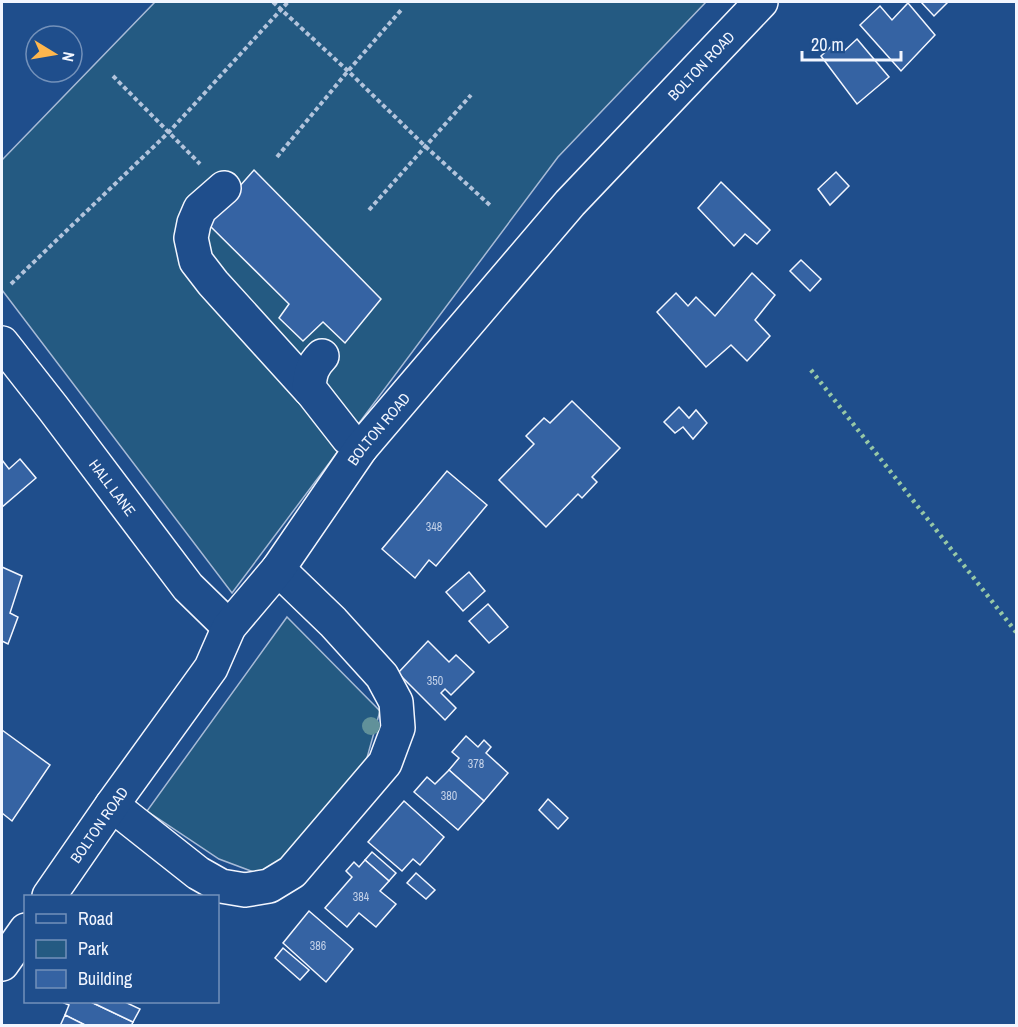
<svg xmlns="http://www.w3.org/2000/svg" width="1018" height="1027" viewBox="0 0 1018 1027" font-family="'Archivo Narrow',sans-serif">
  <rect width="100%" height="100%" fill="#1f4e8c"/>
  <g fill="#245a82" stroke="#a8bbd7" stroke-width="1.5">
    <path d="M155,2H706L558,157L232,593L2,290V160Z"/>
    <path d="M287,617L380,711L365,765L267,877L219,859L147,811Z"/>
  </g>
  <g fill="#3563a3" stroke="#f2f6ff" stroke-width="1.5">
    <path d="M921,2H948L934,16Z"/>
    <path d="M908,3L935,35L901,71L860,25L880,6L892,20Z"/>
    <path d="M857,39L889,77L857,104L821,56L833,45L843,52Z"/>
    <path d="M254,170L381,299L345,343L323,322L303,341L279,318L289,304L207,223Z"/>
    <path d="M836,172L849,186L830,205L818,189Z"/>
    <path d="M721,182L770,230L757,244L745,234L734,246L698,208Z"/>
    <path d="M801,260L821,279L810,291L790,271Z"/>
    <path d="M752,273L775,295L755,320L770,336L747,361L731,345L706,367L657,312L676,293L688,306L696,297L715,316Z"/>
    <path d="M572,401L620,448L592,477L597,482L582,498L578,494L546,527L499,480L534,444L526,436L544,418L550,423Z"/>
    <path d="M679,407L689,418L696,410L707,423L693,439L683,427L675,433L664,422Z"/>
    <path d="M20,459L36,478L2,507V460L9,469Z"/>
    <path d="M447,471L487,505L436,566L429,560L415,578L382,549Z"/>
    <path d="M2,567L22,576L10,613L18,617L8,644L2,641Z"/>
    <path d="M469,572L485,591L463,611L446,592Z"/>
    <path d="M488,604L508,627L489,643L469,621Z"/>
    <path d="M428,641L449,662L456,655L474,672L451,695L445,689L441,693L456,708L445,720L398,673Z"/>
    <path d="M2,730L50,765L12,821L2,813Z"/>
    <path d="M466,736L478,747L484,740L491,747L486,753L508,773L484,801L449,770L459,758L452,752Z"/>
    <path d="M449,770L484,801L458,830L414,792L427,777L435,784Z"/>
    <path d="M548,799L568,818L558,829L539,810Z"/>
    <path d="M404,801L444,837L420,865L413,859L402,871L368,842Z"/>
    <path d="M372,852L396,873L389,881L365,860Z"/>
    <path d="M365,860L389,881L380,891L396,904L376,927L359,913L347,927L325,908L352,877L346,871L354,862L359,867Z"/>
    <path d="M416,873L435,890L426,899L407,883Z"/>
    <path d="M309,911L353,949L326,982L283,943Z"/>
    <path d="M283,948L309,970L300,980L275,958Z"/>
    <path d="M65,1002H91L133,1022L131,1026H87L65,1015L69,1005L64,1003Z"/>
    <path d="M91,1002H125L140,1009L133,1022Z"/>
    <path d="M65,1015L87,1026H60Z"/>
  </g>
  <g fill="none" stroke-linecap="round" stroke-linejoin="round">
    <defs>
      <g id="minor">
        <path d="M224,188L200,209L194,223L191,238L196,261L213,283L310,390"/>
        <path id="s1" d="M2,343L53,408L188,587L229,627"/>
        <path d="M322,356C312,366 310,374 309,388L348,438L361,448"/>
        <path d="M112,805L198,873L221,886L245,890L269,886L292,872L385,763L398,728L396,702L382,676L333,622L278,569"/>
      </g>
      <g id="major">
        <path id="s2" d="M49,896L112,805L211,668L229,627L278,569L361,448L570,203L761,2"/>
        <path d="M2,964L26,930"/>
      </g>
    </defs>
    <use href="#minor" stroke="#f2f6ff" stroke-width="36"/>
    <use href="#major" stroke="#f2f6ff" stroke-width="36"/>
    <g stroke="#b3c4dc" stroke-width="4" stroke-dasharray="4.5 3" stroke-linecap="butt">
      <path d="M273,2L348,71L426,147L492,207"/>
      <path d="M113,76L200,164"/>
      <path d="M277,157L348,71L402,9"/>
      <path d="M369,210L471,95"/>
      <path d="M11,284L169,132L288,2"/>
    </g>
    <use href="#minor" stroke="#1f4e8c" stroke-width="33"/>
    <use href="#major" stroke="#1f4e8c" stroke-width="33"/>
    <path stroke="#97c8a6" stroke-width="4.5" stroke-dasharray="3 4.5" stroke-linecap="butt" d="M811,370L1016,632"/>
  </g>
  <circle fill="#61919a" cx="371" cy="726" r="9"/>
  <g text-anchor="middle" dominant-baseline="central" stroke-width="4.5" stroke-linejoin="round" paint-order="stroke">
    <g font-size="12" fill="#c3d1e8">
      <text x="434" y="527">348</text>
      <text x="435" y="681">350</text>
      <text x="476" y="764">378</text>
      <text x="449" y="796">380</text>
      <text x="361" y="897">384</text>
      <text x="318" y="946">386</text>
    </g>
    <g font-size="15" fill="#f2f6ff" stroke="#1f4e8c">
      <text stroke="none"><textPath href="#s2" startOffset="1059">BOLTON ROAD</textPath></text>
      <text stroke="none"><textPath href="#s2" startOffset="573">BOLTON ROAD</textPath></text>
      <text stroke="none"><textPath href="#s1" startOffset="182">HALL LANE</textPath></text>
      <text stroke="none"><textPath href="#s2" startOffset="87">BOLTON ROAD</textPath></text>
    </g>
  </g>
  <rect width="1018" height="1027" fill="none" stroke="#f2f6ff" stroke-width="6"/>
  <rect x="24" y="895" width="195" height="108" fill="#1f4e8c" stroke="#7391ba" stroke-width="1.5"/>
  <rect x="36" y="914" width="30" height="9" fill="#1f4e8c" stroke="#7391ba" stroke-width="1.5"/>
  <text x="78" y="925" font-size="18" fill="#f2f6ff">Road</text>
  <rect x="36" y="940" width="30" height="18" fill="#245a82" stroke="#7391ba" stroke-width="1.5"/>
  <text x="78" y="955" font-size="18" fill="#f2f6ff">Park</text>
  <rect x="36" y="970" width="30" height="18" fill="#3563a3" stroke="#7391ba" stroke-width="1.5"/>
  <text x="78" y="985" font-size="18" fill="#f2f6ff">Building</text>
  <g transform="translate(54 54) rotate(101)"><circle r="28" fill="#1f4e8c" stroke="#7391ba" stroke-width="1.5"/>
  <path d="M0-4.5L10 22L0 15L-10 22Z" fill="#ffb74d"/>
  <text y="-9" font-size="16" font-weight="bold" text-anchor="middle" fill="#f2f6ff">N</text>
  </g>
  <path d="M802 51v9h99v-9" fill="none" stroke="#f2f6ff" stroke-width="3"/>
  <text x="811" y="51" font-size="18" fill="#f2f6ff" stroke="#1f4e8c" stroke-width="4.5" paint-order="stroke">20 m</text>
</svg>
